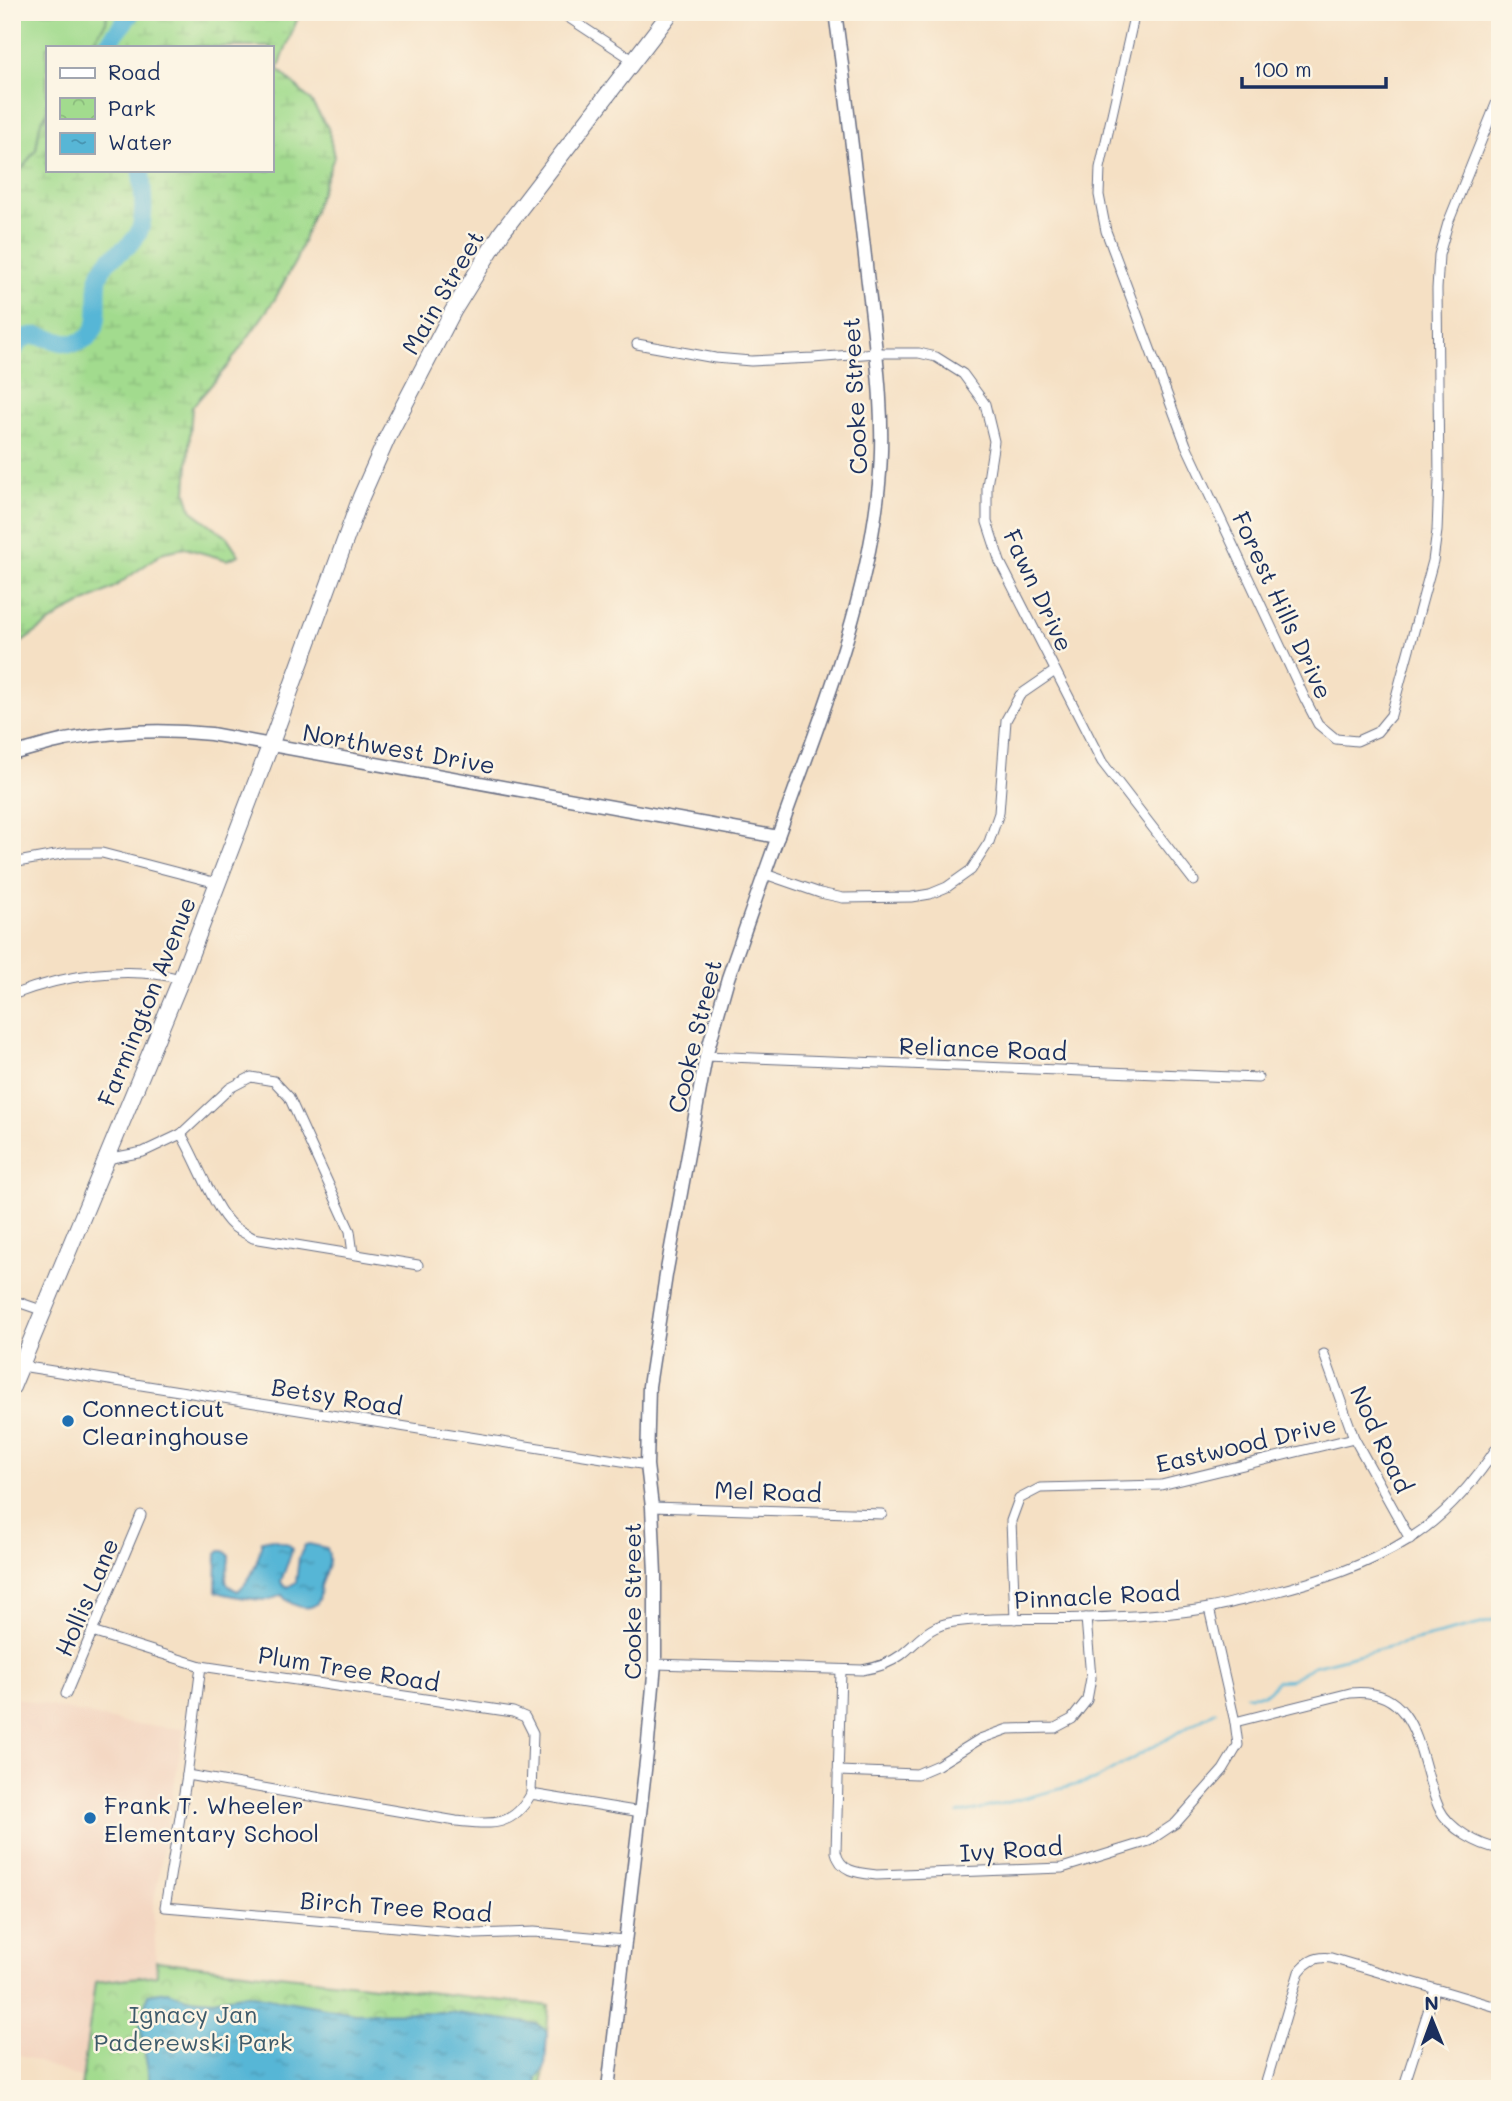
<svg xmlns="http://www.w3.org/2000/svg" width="1512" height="2101" viewBox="0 0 1512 2101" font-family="Mali,sans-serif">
  <defs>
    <pattern id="wetland-marsh" width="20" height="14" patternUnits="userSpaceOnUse" patternTransform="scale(1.75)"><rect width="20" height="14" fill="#a2db8e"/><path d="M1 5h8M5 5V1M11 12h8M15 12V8" fill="none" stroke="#8bbc7d"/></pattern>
    <pattern id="park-crowns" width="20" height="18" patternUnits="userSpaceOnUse" patternTransform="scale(1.75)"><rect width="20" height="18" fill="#a2db8e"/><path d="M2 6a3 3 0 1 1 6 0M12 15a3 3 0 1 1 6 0" fill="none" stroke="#8bbc7d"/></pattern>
    <pattern id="water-ripples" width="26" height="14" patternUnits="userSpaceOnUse" patternTransform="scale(1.75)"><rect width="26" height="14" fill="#57b6d6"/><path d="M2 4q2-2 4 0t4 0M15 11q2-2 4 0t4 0" fill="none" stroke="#4794b1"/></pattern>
  </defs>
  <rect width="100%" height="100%" fill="#fcf5e5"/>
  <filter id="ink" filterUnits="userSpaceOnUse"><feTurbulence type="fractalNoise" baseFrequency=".0143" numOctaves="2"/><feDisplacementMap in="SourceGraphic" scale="14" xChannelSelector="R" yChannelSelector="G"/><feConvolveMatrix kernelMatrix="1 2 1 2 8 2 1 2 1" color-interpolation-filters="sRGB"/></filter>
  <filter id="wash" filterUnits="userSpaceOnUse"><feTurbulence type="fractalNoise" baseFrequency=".00686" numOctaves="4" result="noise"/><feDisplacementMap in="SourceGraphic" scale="28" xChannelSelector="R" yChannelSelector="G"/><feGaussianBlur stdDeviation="1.57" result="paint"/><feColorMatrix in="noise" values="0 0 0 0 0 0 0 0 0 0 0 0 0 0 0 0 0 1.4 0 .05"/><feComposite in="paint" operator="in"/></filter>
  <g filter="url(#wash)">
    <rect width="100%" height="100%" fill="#f5e0c4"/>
    <path fill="#f3d4bf" d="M12,1697L125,1723L184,1729L153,1907L157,1975L95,1981L83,2079L12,2052Z"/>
    <path fill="url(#wetland-marsh)" stroke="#5e8576" stroke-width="2" d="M107,12H300L278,69L310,100L328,128L334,157L296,260L275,299L227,367L192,407L186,492L192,511L227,537L239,555L227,560L185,548L164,552L113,588L65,612L12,649V182L36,149L40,124L47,112V170H271V47H89L106,22Z"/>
    <path fill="url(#park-crowns)" stroke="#5e8576" stroke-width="2" d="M156,1961L549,2006L542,2089H81L95,1982L157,1975Z"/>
    <path fill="#a2db8e" stroke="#5e8576" stroke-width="2" d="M12,12H107L106,22L89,47H47V112L40,124L36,149L12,182Z"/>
    <g fill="url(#water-ripples)" stroke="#39729a" stroke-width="2">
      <path d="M272,1539L288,1544L292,1548L291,1554L281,1581L282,1584L288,1587L296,1582L299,1557L305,1545L309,1544L327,1548C333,1563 325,1573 321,1586C320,1592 321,1599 317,1603C307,1613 288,1604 282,1595C276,1597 271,1600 266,1600C256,1600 222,1595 216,1591L217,1554L220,1551H224L229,1555C230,1572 217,1583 238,1591C254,1577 258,1560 262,1541Z"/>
      <path d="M167,1991L187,1998L213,2000L247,1994L354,2013L449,2012L536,2024L547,2031L545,2067L537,2078V2089H147L149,2077L140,2024L148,1994Z"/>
    </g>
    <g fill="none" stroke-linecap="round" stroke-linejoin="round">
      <g stroke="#57b6d6" stroke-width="2.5">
        <path d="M1246,1695C1262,1694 1268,1698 1276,1681L1291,1680L1313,1666L1500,1619"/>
        <path d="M958,1813L981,1809L1095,1780L1216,1711"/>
      </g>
      <g stroke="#57b6d6" stroke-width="18">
        <path d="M105,47L132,12"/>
        <path d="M12,354C31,312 61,358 87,338C104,326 94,293 99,277C105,255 128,252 138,234C147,216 142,189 141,170"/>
      </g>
    </g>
  </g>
  <g filter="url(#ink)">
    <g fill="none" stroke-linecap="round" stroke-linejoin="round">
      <defs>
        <g id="street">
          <path d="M560,12L633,60"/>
          <path d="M1135,12L1100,168L1099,195L1106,231L1186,445L1305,699L1318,724L1336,739L1357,741L1377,732L1391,715L1433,561L1437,531L1439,479L1437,289L1439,255L1448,223L1500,94"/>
          <path d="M637,344L715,358L751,361L813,358L876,353H919L936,357L963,374L985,404L994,441L987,486V522L1000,562L1102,762L1194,881"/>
          <path d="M12,863L67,853H102L217,883"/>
          <path d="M765,874L820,893L843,898L912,897L930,894L947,887L971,870L989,842L999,813L1006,720L1020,695L1055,671"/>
          <path d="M12,995C63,975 128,965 181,979"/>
          <path d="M706,1056L1258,1078"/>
          <path d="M181,1134L230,1088L251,1077L274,1081L289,1097L350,1231L353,1254"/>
          <path d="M107,1159L143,1152L181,1134C196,1158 214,1210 233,1226C239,1231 247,1234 253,1238L418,1265"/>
          <path d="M12,1300L44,1311"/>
          <path d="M1324,1354L1354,1438L1410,1539"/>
          <path d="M21,1366L647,1465"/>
          <path d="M652,1507L882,1514"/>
          <path d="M1015,1619L1011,1521L1019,1499L1040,1488L1161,1485L1354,1438"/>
          <path d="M92,1632L201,1666L513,1712L525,1717L533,1733L531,1794"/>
          <path d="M655,1664L862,1670C876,1668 889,1664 901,1655C919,1641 929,1625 954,1622C997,1616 1043,1620 1087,1618C1127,1617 1168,1615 1209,1608C1229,1604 1250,1598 1271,1593C1319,1581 1366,1566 1409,1539C1446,1516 1476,1480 1500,1443"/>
          <path d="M201,1666L187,1775L165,1907L476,1934L534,1932L624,1940"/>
          <path d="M841,1670L836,1852C840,1872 858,1873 877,1875L1062,1868L1149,1841L1176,1823L1223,1770L1238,1745L1235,1722L1209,1608"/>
          <path d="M66,1694L141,1515"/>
          <path d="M1235,1722L1350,1693C1422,1685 1418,1762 1439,1808C1449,1829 1478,1845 1500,1849"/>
          <path d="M838,1771L917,1774L938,1765L980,1739L1008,1729L1055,1728L1072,1719L1087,1700L1091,1678L1086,1618"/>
          <path d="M187,1775L456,1821C490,1824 512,1829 531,1794L641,1812"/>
          <path d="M1264,2089L1299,1972C1307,1961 1318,1956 1331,1958L1500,2008"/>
          <path d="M1403,2089L1435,1990"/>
        </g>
        <g id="secondary">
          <path d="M12,754C30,749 47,744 65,740C113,731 162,729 211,734L778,837"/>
          <path d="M608,2089L647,1753L655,1664V1574L652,1507L647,1465L649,1386L666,1275L706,1056L728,978C750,915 772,852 795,789C831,692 869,588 879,484C886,414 875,344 867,274C857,187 847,99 835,12"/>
        </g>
        <path id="highway" d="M12,1387L181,979L270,746L361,497L388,436L453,311L502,232L671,12"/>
      </defs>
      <use href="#street" stroke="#676d82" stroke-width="11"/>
      <use href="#secondary" stroke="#676d82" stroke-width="15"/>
      <use href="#highway" stroke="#676d82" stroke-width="18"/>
      <use href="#street" stroke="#fff" stroke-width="9"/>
      <use href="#secondary" stroke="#fff" stroke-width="12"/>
      <use href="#highway" stroke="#fff" stroke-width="16"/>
    </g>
  </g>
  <g fill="#1f6fb2" stroke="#fcf5e5" stroke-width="2.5">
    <circle cx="68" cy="1421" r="7"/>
    <circle cx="90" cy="1818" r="7"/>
  </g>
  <g text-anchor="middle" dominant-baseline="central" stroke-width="5" stroke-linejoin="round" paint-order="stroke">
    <g font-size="24" fill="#1b2f5e" stroke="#fcf5e5">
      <text transform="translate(442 292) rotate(-60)">Main Street</text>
      <text transform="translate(854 396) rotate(-93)">Cooke Street</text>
      <text transform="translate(1039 590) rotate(65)">Fawn Drive</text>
      <text transform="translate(1283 605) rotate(65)">Forest Hills Drive</text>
      <text transform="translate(399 748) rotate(10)">Northwest Drive</text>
      <text transform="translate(146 1001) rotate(-68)">Farmington Avenue</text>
      <text transform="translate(694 1036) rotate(-76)">Cooke Street</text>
      <text transform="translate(983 1048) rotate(2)">Reliance Road</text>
      <text transform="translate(337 1396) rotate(9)">Betsy Road</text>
      <text transform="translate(1382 1439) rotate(65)">Nod Road</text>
      <text transform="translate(1246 1443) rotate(-13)">Eastwood Drive</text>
      <text transform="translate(768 1491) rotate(2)">Mel Road</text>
      <text transform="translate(1097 1595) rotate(-3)">Pinnacle Road</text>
      <text transform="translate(86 1597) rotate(-67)">Hollis Lane</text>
      <text transform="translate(631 1601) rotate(-90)">Cooke Street</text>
      <text transform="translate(349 1668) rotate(9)">Plum Tree Road</text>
      <text transform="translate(1011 1849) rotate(-4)">Ivy Road</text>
      <text transform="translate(396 1906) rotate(4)">Birch Tree Road</text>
    </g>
    <g font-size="24" fill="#1b2f5e" stroke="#fcf5e5" text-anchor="start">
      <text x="82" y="1407">Connecticut<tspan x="82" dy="28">Clearinghouse</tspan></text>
      <text x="104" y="1804">Frank T. Wheeler<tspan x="104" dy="28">Elementary School</tspan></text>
    </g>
    <g font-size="24" fill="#3d5a6a" stroke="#fcf5e5">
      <text x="193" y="2013">Ignacy Jan<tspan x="193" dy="28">Paderewski Park</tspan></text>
    </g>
  </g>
  <rect width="1512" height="2101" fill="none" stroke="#fcf5e5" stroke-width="42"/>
  <rect x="46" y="46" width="228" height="126" fill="#fcf5e5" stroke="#a2a6af" stroke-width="2"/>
  <rect x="60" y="68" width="35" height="10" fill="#ffffff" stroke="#a2a6af" stroke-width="2"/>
  <text x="108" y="80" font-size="21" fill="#1b2f5e">Road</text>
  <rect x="60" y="98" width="35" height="21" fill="url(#park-crowns)" stroke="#a2a6af" stroke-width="2"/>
  <text x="108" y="116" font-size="21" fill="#1b2f5e">Park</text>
  <rect x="60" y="133" width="35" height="21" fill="url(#water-ripples)" stroke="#a2a6af" stroke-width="2"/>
  <text x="108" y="150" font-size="21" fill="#1b2f5e">Water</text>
  <g transform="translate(1432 2020) rotate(359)" stroke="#fcf5e5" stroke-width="5" paint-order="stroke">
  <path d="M0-5L12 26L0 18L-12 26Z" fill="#1b2f5e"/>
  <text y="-10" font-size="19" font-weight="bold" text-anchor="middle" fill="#1b2f5e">N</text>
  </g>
  <path d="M1242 77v10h144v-10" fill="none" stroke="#1b2f5e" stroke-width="3.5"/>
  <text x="1253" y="77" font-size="21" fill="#1b2f5e" stroke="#fcf5e5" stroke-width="5" paint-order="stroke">100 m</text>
</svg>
